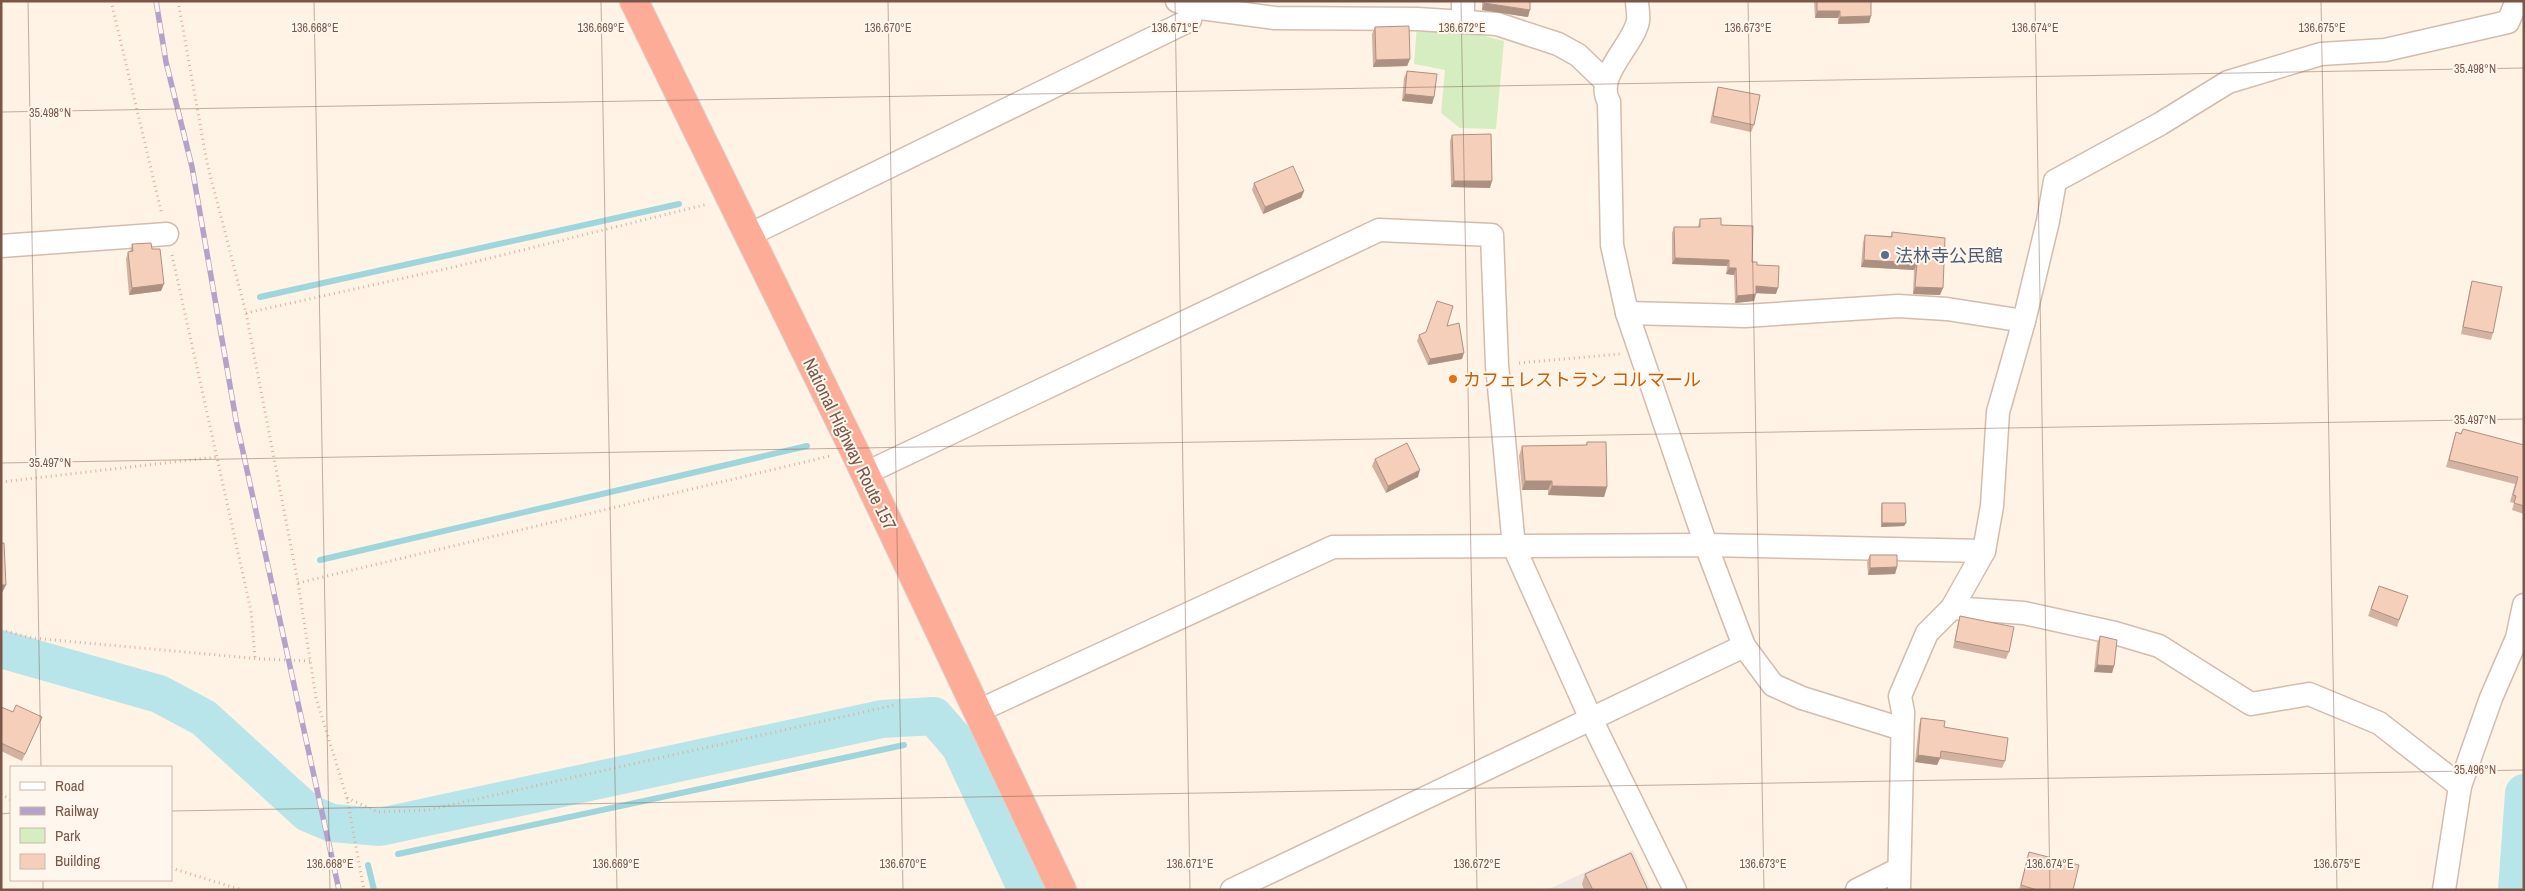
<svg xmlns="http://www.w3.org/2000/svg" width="2525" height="891" viewBox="0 0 2525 891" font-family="'Archivo Narrow','Noto Sans JP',sans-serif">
  <rect width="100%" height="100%" fill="#fef3e5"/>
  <path fill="#eee5df" d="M1633,850L1651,890H1547Z"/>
  <path fill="#d6edc2" d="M1417,24L1458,29L1504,41L1496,129L1460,128L1441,113L1445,70L1414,64Z"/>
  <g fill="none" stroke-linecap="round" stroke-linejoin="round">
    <g stroke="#9dd6dc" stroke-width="6">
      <path d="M260,297L679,204"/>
      <path d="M320,560L807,446"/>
      <path d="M398,854L904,745"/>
      <path d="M368,865L374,890"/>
    </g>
    <g stroke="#b8e5e9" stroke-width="38">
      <path d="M1,649L159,694L204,718L308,813L332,823L380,827L882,719L934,716L960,746L1027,890"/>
      <path d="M2517,890L2524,793"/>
    </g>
    <defs>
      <g id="minor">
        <path d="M1177,1L1193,7L1275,18L1417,19L1497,24L1558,44L1578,55L1605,81"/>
        <path d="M1637,1C1637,7 1639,15 1638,21C1633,46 1594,76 1609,102L1612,245L1627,313L1706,545L1744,646L1773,685L1802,698L1902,729"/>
        <path d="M1463,22V1"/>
        <path d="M749,235L1190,20L1193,7"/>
        <path d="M1,246L167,234"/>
        <path d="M1627,313L1745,316L1898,306L1947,309L2024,321"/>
        <path d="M864,474L1379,230L1492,235L1497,365L1514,547L1591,719L1675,890"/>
        <path d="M1952,608L2024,613L2115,633L2159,646L2251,704L2309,694L2379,723L2460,786"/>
        <path d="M978,711L1333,547L1706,545L1984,551"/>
        <path d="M1232,890L1744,646"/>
        <path d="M1857,890L1899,869"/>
        <path d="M1899,890L1903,712L1900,696L1927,633L1952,608L1984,551L1992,506L1998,412L2024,321L2048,221L2055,181L2160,124L2228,82L2321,54L2385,50L2508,22L2517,1"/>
        <path d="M2444,890L2460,786L2491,698L2517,638L2524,605"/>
      </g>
      <path id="highway" d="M634,1L854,450L1062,890"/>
    </defs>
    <use href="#minor" stroke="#d3bcad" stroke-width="25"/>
    <use href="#highway" stroke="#dcd3cf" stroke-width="30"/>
    <g stroke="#dbb29d" stroke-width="3" stroke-dasharray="1 4" stroke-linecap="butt">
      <path d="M111,1L162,215"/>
      <path d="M178,1L207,163L246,313L298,583L316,698L347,798L364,890"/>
      <path d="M172,255L251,611L255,658"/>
      <path d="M246,313L454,267L708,204"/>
      <path d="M1519,363L1620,354"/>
      <path d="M1,482L216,457"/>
      <path d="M298,583L830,456"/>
      <path d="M1,630L32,638L261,659L310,661"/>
      <path d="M1,794L11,800"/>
      <path d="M347,798L378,812L428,810L895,705"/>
      <path d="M171,868L242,890"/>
    </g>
    <use href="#minor" stroke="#fff" stroke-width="22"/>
    <use href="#highway" stroke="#fdac98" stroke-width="28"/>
    <defs>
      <path id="rail" d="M156,1L166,62L192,167L236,420L339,890"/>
    </defs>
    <use href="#rail" stroke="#b5a2c9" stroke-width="5.5"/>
    <use href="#rail" stroke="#fff7ed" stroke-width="4" stroke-dasharray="11" stroke-linecap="butt"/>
  </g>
  <g fill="#d4b2a1">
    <path d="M1482,1H1530L1528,17L1482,10Z"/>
    <path d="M1814,1H1871V16L1869,23L1838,24V18H1815Z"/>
    <path d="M1375,27L1410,59L1407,66L1373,67L1372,34Z"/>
    <path d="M1407,71L1434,97L1432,104L1402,101L1404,78Z"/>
    <path d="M1718,87L1754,125L1751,132L1710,123L1716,94Z"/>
    <path d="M1452,135L1490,188L1451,187L1450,141Z"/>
    <path d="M1254,183L1304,191L1301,198L1263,214L1252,190Z"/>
    <path d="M1700,219L1721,225L1752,262L1757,265L1776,294L1756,293L1754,301L1735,303L1734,275L1726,274L1727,266L1672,264V233L1674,227H1698Z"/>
    <path d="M1892,232L1940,295L1913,294L1914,270L1861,267L1863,242L1865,235L1891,236Z"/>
    <path d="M132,244L152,249L161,291L129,295L126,259L128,252H130Z"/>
    <path d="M2472,281L2493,333L2491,340L2461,334L2470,288Z"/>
    <path d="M1447,326L1462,359L1428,365L1417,341L1419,335Z"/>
    <path d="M2456,432L2524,445V514L2512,510L2514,503L2510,502L2515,484L2446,467Z"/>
    <path d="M1587,442L1607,487L1604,497L1548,495V490H1522L1519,456L1522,446L1586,445Z"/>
    <path d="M1375,459L1418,477L1386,493L1372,466Z"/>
    <path d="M1882,503L1906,523L1904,526L1881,527V507Z"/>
    <path d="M1870,555L1897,567L1895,574L1868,575L1867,562Z"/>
    <path d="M2379,586L2408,596L2397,627L2368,616Z"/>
    <path d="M1960,616L2009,652L2006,659L1953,648L1958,623Z"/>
    <path d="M2100,636L2114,666L2112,673L2094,672L2097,643Z"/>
    <path d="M1,707L39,724L22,761L1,751Z"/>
    <path d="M1921,718L1944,727L2005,761L2002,768L1940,759L1937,765L1915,762L1919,725Z"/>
    <path d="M2029,852L2073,890H2019Z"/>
    <path d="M1585,874L1648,890H1584L1582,884Z"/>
  </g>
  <g fill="#ac9183">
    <path d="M1484,3L1530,10L1528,17L1482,10Z"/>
    <path d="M1817,11H1840L1838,18H1815Z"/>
    <path d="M1871,16L1869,23L1838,24L1840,17Z"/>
    <path d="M1410,59L1407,66L1373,67L1376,60Z"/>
    <path d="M1405,94L1434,97L1432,104L1402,101Z"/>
    <path d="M1454,181H1492L1490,188L1451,187Z"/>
    <path d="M1304,191L1301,198L1263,214L1265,207Z"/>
    <path d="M1675,258L1729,260L1727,266L1672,264Z"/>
    <path d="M1864,260L1917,263L1914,270L1861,267Z"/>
    <path d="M1729,268H1736L1734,275L1726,274Z"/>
    <path d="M164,284L161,291L129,295L132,288Z"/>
    <path d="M1756,286L1778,288L1776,294L1753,293Z"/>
    <path d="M1915,287L1943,288L1940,295L1913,294Z"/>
    <path d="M1756,294L1754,301L1735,303L1737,296Z"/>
    <path d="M1464,353L1462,359L1428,365L1430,359Z"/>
    <path d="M1420,470L1418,477L1386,493L1388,486Z"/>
    <path d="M1525,481H1552L1548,490H1522Z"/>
    <path d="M1552,486L1607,487L1604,497L1548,495Z"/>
    <path d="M1882,523H1906L1904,526L1881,527Z"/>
    <path d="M1897,567L1895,574L1868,575L1870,568Z"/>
    <path d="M1,585H6L1,595Z"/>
    <path d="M2097,665L2114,666L2112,673L2094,672Z"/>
    <path d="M1918,755L1940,758L1937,765L1915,762Z"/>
  </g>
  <g fill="#f6cfbb" stroke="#ac9183">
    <path d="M1484,1H1530V10L1484,3Z"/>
    <path d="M1817,1H1871V16L1840,17V11H1817Z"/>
    <path d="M1409,26L1410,59L1376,60L1375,27Z"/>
    <path d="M1407,71L1437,74L1434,97L1405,94Z"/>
    <path d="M1718,87L1760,95L1754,125L1713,116Z"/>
    <path d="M1491,134L1492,181H1454L1452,135Z"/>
    <path d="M1293,166L1304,191L1265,207L1254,183Z"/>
    <path d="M1721,218V225L1753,226L1752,262H1757V265L1779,266L1778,288L1756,286V294L1737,296L1736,268H1729V260L1675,258L1674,227H1700V219Z"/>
    <path d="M1892,232L1945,238L1943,288L1915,287L1917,263L1864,260L1865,235L1892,237Z"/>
    <path d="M151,243L152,249H160L164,284L132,288L128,252L133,251L132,244Z"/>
    <path d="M2472,281L2502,287L2493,333L2463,327Z"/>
    <path d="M1437,301L1453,306L1447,326L1459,323L1464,353L1430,359L1419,335L1426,332Z"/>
    <path d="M2463,429L2524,445V506L2514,503L2516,496L2513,495L2518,477L2449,460L2456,432L2461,434Z"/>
    <path d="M1587,442H1606L1607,487L1552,486V481H1525L1522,446L1587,445Z"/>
    <path d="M1407,443L1420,470L1388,486L1375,459Z"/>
    <path d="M1882,503H1905L1906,523H1882Z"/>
    <path d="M1,543H4L6,585H1Z"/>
    <path d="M1870,555H1897V567L1870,568Z"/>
    <path d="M2379,586L2408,596L2399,620L2371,609Z"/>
    <path d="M1960,616L2014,627L2009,652L1955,641Z"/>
    <path d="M2100,636L2117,640L2114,666L2097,665Z"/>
    <path d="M16,705L42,717L25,754L1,743V707L13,712Z"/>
    <path d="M1921,718L1945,721L1944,727L2008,738L2005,761L1941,751L1940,758L1918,755Z"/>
    <path d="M2029,852L2079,865L2073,890H2037L2021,885Z"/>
    <path d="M1631,853L1648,890H1593L1585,874Z"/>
  </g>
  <path fill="none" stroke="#795748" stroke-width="1" stroke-opacity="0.45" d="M28,1L41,767M314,1L330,890M601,1L617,890M888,1L903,890M1175,1L1190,890M1461,1L1477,890M1748,1L1764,890M2035,1L2050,890M2321,1L2337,890M1,112L2524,68M1,463L2524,419M171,811L2524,770M1,814L11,813M43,880V890"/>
  <circle fill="#5c6f8a" stroke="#fff7ed" stroke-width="2" cx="1885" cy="255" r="5"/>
  <circle fill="#e8710a" stroke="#fff7ed" stroke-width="2" cx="1453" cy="379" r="5"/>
  <g text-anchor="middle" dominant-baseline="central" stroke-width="4" stroke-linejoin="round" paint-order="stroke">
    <g font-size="18" fill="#4e5e75" stroke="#fff7ed" text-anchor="start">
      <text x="1895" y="255">法林寺公民館</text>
    </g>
    <g font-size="18" fill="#c56008" stroke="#fff7ed" text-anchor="start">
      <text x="1463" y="379">カフェレストラン コルマール</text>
    </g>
    <g font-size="18" fill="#795748" stroke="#fff7ed">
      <text transform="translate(850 444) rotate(64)">National Highway Route 157</text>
    </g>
  </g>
  <g font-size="12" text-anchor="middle" fill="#795748" stroke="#fff7ed" stroke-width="4" stroke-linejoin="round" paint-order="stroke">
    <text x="315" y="32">136.668°E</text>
    <text x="601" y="32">136.669°E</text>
    <text x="888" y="32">136.670°E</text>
    <text x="1175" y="32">136.671°E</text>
    <text x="1462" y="32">136.672°E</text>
    <text x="1748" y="32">136.673°E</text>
    <text x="2035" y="32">136.674°E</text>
    <text x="2322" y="32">136.675°E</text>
    <text x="2475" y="73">35.498°N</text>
    <text x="50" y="117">35.498°N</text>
    <text x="2475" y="424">35.497°N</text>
    <text x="50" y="467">35.497°N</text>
    <text x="2475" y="774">35.496°N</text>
    <text x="330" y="868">136.668°E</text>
    <text x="616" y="868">136.669°E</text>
    <text x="903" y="868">136.670°E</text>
    <text x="1190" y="868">136.671°E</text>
    <text x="1477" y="868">136.672°E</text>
    <text x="1763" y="868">136.673°E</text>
    <text x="2050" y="868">136.674°E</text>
    <text x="2337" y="868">136.675°E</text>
  </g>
  <rect width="2525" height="891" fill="none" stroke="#795748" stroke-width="5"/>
  <rect x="10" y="766" width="162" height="115" fill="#fff7ed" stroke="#c9b7ab"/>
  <rect x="20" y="782" width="25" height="8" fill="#ffffff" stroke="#c9b7ab"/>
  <text x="55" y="791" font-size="15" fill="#795748">Road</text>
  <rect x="20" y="807" width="25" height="8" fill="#b5a2c9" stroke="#c9b7ab"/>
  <text x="55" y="816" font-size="15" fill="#795748">Railway</text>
  <rect x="20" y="828" width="25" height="15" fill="#d6edc2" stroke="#c9b7ab"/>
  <text x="55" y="841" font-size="15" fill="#795748">Park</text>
  <rect x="20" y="854" width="25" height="15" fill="#f6cfbb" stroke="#c9b7ab"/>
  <text x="55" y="866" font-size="15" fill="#795748">Building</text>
</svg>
